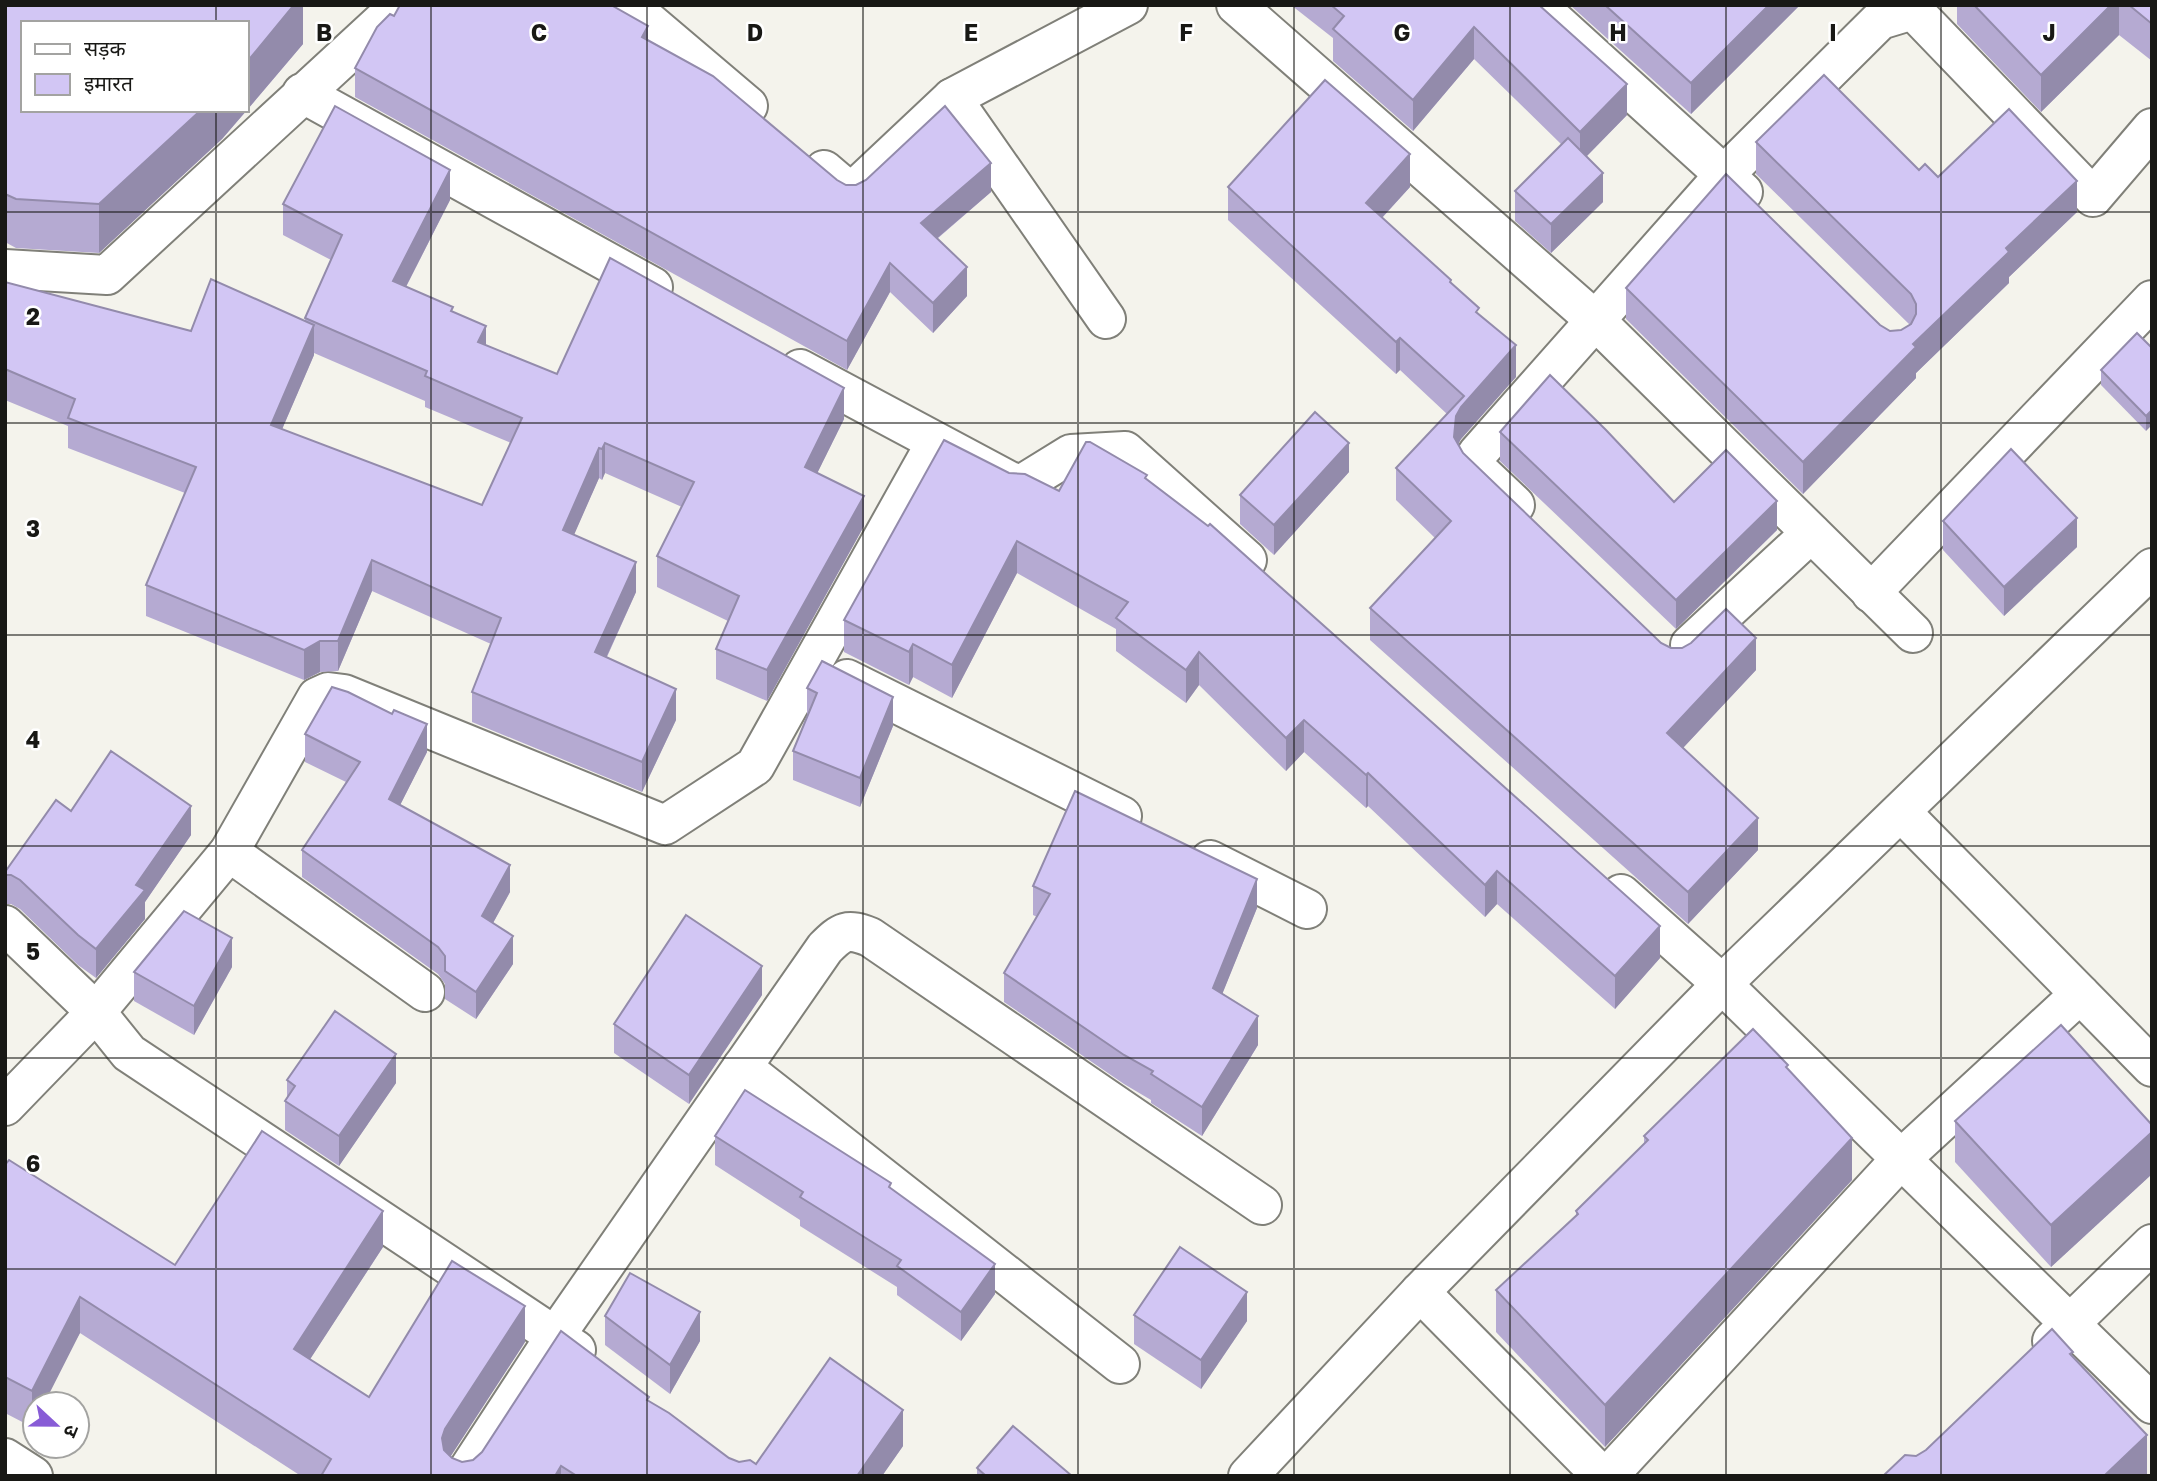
<svg xmlns="http://www.w3.org/2000/svg" width="2157" height="1481" viewBox="0 0 2157 1481" font-family="'Golos Text','Noto Sans Devanagari',sans-serif">
  <rect width="100%" height="100%" fill="#f4f3ec"/>
  <g fill="none" stroke-linecap="round" stroke-linejoin="round">
    <defs>
      <g id="minor">
        <path d="M629,5L748,106"/>
        <path d="M1236,5L1595,320L1913,633"/>
        <path d="M1537,5L1743,192"/>
        <path d="M302,93L653,287"/>
        <path d="M952,98L1106,319"/>
        <path d="M824,170L851,193L952,98L1128,5"/>
        <path d="M5,269L107,275L400,5"/>
        <path d="M800,369L1019,486L1071,454L1125,451L1247,560"/>
        <path d="M1515,505L1478,470L1475,462L1477,454L1725,174L1880,20L1913,10L2093,197L2152,128"/>
        <path d="M1871,593L2152,300"/>
        <path d="M1690,645L1811,533"/>
        <path d="M847,679L1122,816"/>
        <path d="M1901,812L2152,1067"/>
        <path d="M229,852L425,992"/>
        <path d="M1210,860L1307,909"/>
        <path d="M1621,894L1722,984L2152,1404"/>
        <path d="M5,925L96,1012L129,1053L576,1350"/>
        <path d="M742,1067L1120,1364"/>
        <path d="M5,1106L96,1012L229,852L317,697L328,692L344,694L665,825L755,766L935,444"/>
        <path d="M1420,1292L1602,1476"/>
        <path d="M2052,1341L2152,1244"/>
        <path d="M5,1458L33,1476"/>
        <path d="M464,1476L556,1335L825,948C842,931 847,928 870,937L1262,1205"/>
        <path d="M1248,1476L1420,1292L1722,984L2152,568"/>
        <path d="M1608,1476L1901,1159L2080,994"/>
      </g>
    </defs>
    <use href="#minor" stroke="#808079" stroke-width="42"/>
    <use href="#minor" stroke="#fff" stroke-width="38"/>
  </g>
  <g fill="#b5aad2" fill-rule="evenodd">
    <path d="M5,5H303V44L247,110V23L23,110H247L222,139L99,253L16,248L5,242Z"/>
    <path d="M1291,5H1539L1627,115L1586,157L1603,202L1551,253L1515,221V191L1562,145L1474,59L1413,131L1333,61V38Z"/>
    <path d="M1570,5H1800L1691,114Z"/>
    <path d="M1957,5H2152V61L2119,35L2041,112L1957,24Z"/>
    <path d="M394,16L648,40L837,180L846,185L991,192L937,239L967,296L933,333L890,292L847,370L355,97V68Z"/>
    <path d="M1756,142L1919,170L1938,177L2077,212L2009,277V283L1916,373V378L1803,494L1626,319V288L1880,325L1890,331L1901,330L1910,325L1756,174Z"/>
    <path d="M1228,187H1410L1382,218L1451,283L1479,315L1516,377L1461,439L1458,444L1463,453L1661,643L1671,648L1756,670L1683,748L1758,850L1688,924L1370,640V608L1435,538L1396,500V468L1447,414L1400,370L1396,374L1228,220Z"/>
    <path d="M450,200L406,287L453,312L486,345L557,374L844,419L817,473L864,526L767,701L716,679V649L728,621L657,587V556L682,507L605,473L602,480L599,478L574,534L636,592L607,657L676,720L642,792L472,722V692L491,644L372,591L338,671L320,672L304,680L146,616V585L185,493L68,448V426L5,400V282L191,331L305,321V318L331,260L283,235V204ZM314,353L425,401V407L511,443L482,505L282,429L314,355Z"/>
    <path d="M2152,348L2146,431L2101,385V370Z"/>
    <path d="M1500,432L1674,502L1777,530L1676,629L1500,461Z"/>
    <path d="M1349,472L1274,555L1240,524V495Z"/>
    <path d="M1009,473L1059,491L1147,479L1660,958L1615,1009L1497,904L1485,917L1368,806L1366,808L1304,752L1286,771L1199,685L1186,703L1116,651V629L1017,573L952,698L913,677L909,685L844,652V620Z"/>
    <path d="M1943,521L2077,547L2004,616L1943,550Z"/>
    <path d="M807,688L893,726L860,807L793,780V751L807,717Z"/>
    <path d="M305,734L427,752L400,805L510,892L493,923L513,964L476,1019L445,999V984L438,974L302,877V850L346,782L305,762Z"/>
    <path d="M71,811L191,835L145,902V919L96,978L78,965L20,909L11,904H5V872Z"/>
    <path d="M1033,886L1257,908L1222,994L1258,1045L1202,1136L1151,1103V1100L1124,1084L1004,1002V973L1037,917L1033,915Z"/>
    <path d="M232,967L194,1035L134,1001V972Z"/>
    <path d="M762,995L689,1104L614,1053V1024Z"/>
    <path d="M1788,1069L1852,1180L1605,1447L1496,1332V1290L1576,1216V1211L1644,1144V1136Z"/>
    <path d="M287,1080L396,1083L339,1166L285,1130V1101L287,1098Z"/>
    <path d="M1955,1121L2152,1125V1174L2051,1267L1955,1162Z"/>
    <path d="M715,1136L891,1188L995,1294L961,1341L897,1295V1287L800,1226V1220L715,1165Z"/>
    <path d="M5,1165L175,1265L383,1247L310,1359L369,1397L525,1342L450,1457L462,1462L473,1460L649,1401L729,1458L739,1462L756,1464L903,1446L882,1476H301L80,1333L35,1404V1421L32,1427L5,1413Z"/>
    <path d="M1134,1315L1247,1321L1201,1389L1134,1344Z"/>
    <path d="M605,1316L700,1341L670,1394L605,1345Z"/>
    <path d="M977,1468L1072,1476H977Z"/>
  </g>
  <g fill="#938bab">
    <path d="M294,5H303V44L247,110V62Z"/>
    <path d="M1769,5H1800L1691,114V83Z"/>
    <path d="M2111,5H2119V35L2041,112V75Z"/>
    <path d="M648,26V55L642,37Z"/>
    <path d="M1474,27V59L1413,131V100Z"/>
    <path d="M1627,84V115L1580,163V132Z"/>
    <path d="M201,110H247L222,139L99,253V204Z"/>
    <path d="M1410,154V187L1366,235V203Z"/>
    <path d="M991,163V192L921,252V223Z"/>
    <path d="M450,170V200L393,312V281Z"/>
    <path d="M1603,173V202L1551,253V224Z"/>
    <path d="M2077,181V212L2009,277V283L1916,373V378L1803,494V462L1913,344L2006,248Z"/>
    <path d="M890,263V292L847,370V341Z"/>
    <path d="M967,267V296L933,333V303Z"/>
    <path d="M314,325V355L271,455V425Z"/>
    <path d="M486,326V357L478,342Z"/>
    <path d="M1400,338V370L1396,374V342Z"/>
    <path d="M1516,345V377L1461,439L1456,448L1454,437L1456,416L1461,407Z"/>
    <path d="M844,388V419L805,498V467Z"/>
    <path d="M2152,410V425L2146,431V416Z"/>
    <path d="M605,443V473L602,480V449Z"/>
    <path d="M1349,443V472L1274,555V525Z"/>
    <path d="M599,448V478L563,560V530Z"/>
    <path d="M864,496V526L767,701V670Z"/>
    <path d="M1777,501V530L1676,629V600Z"/>
    <path d="M2077,518V547L2004,616V587Z"/>
    <path d="M1017,541V573L952,698V665Z"/>
    <path d="M372,560V591L338,671V641Z"/>
    <path d="M636,562V592L595,682V652Z"/>
    <path d="M1756,638V670L1667,765V733Z"/>
    <path d="M320,641V672L304,680V650Z"/>
    <path d="M913,644V677L909,685V652Z"/>
    <path d="M1199,652V685L1186,703V670Z"/>
    <path d="M676,689V720L642,792V762Z"/>
    <path d="M893,697V726L860,807V778Z"/>
    <path d="M1304,720V752L1286,771V738Z"/>
    <path d="M427,724V752L389,827V799Z"/>
    <path d="M1368,773V806L1366,808V775Z"/>
    <path d="M191,806V835L145,902V919L96,978V949L136,885Z"/>
    <path d="M1758,818V850L1688,924V892Z"/>
    <path d="M510,865V892L482,943V916Z"/>
    <path d="M1497,871V904L1485,917V885Z"/>
    <path d="M1257,879V908L1213,1017V988Z"/>
    <path d="M1660,926V958L1615,1009V976Z"/>
    <path d="M513,936V964L476,1019V992Z"/>
    <path d="M232,938V967L194,1035V1006Z"/>
    <path d="M762,966V995L689,1104V1075Z"/>
    <path d="M1258,1016V1045L1202,1136V1107Z"/>
    <path d="M396,1054V1083L339,1166V1136Z"/>
    <path d="M2152,1132V1174L2051,1267V1225Z"/>
    <path d="M1852,1138V1180L1605,1447V1405Z"/>
    <path d="M383,1211V1247L294,1384V1349Z"/>
    <path d="M995,1264V1294L961,1341V1312Z"/>
    <path d="M1247,1292V1321L1201,1389V1360Z"/>
    <path d="M80,1297V1333L44,1404H35V1421L32,1427V1391Z"/>
    <path d="M525,1306V1342L445,1465L442,1438L445,1429Z"/>
    <path d="M700,1312V1341L670,1394V1365Z"/>
    <path d="M903,1410V1446L882,1476H857Z"/>
    <path d="M2147,1435V1476H2104Z"/>
    <path d="M561,1466V1476H555Z"/>
  </g>
  <g fill="#d2c6f4" stroke="#938bab" stroke-width="2">
    <path d="M5,5H294L247,62V23H23V110H201L99,204L16,199L5,194Z"/>
    <path d="M400,5H611L648,26L642,37L713,76L837,180L846,185H856L866,180L945,106L991,163L921,223L967,267L933,303L890,263L847,341L355,68L377,27L390,14L394,16Z"/>
    <path d="M1331,5H1539L1627,84L1580,132L1474,27L1413,100L1333,29L1344,16Z"/>
    <path d="M1605,5H1769L1691,83Z"/>
    <path d="M1974,5H2111L2041,75Z"/>
    <path d="M2129,5H2152V24Z"/>
    <path d="M1824,75L1919,170L1925,164L1938,177L2009,109L2077,181L2006,248L2009,252L1913,344L1916,347L1803,462L1626,288L1726,174L1880,325L1890,331L1901,330L1911,324L1916,314V304L1911,294L1756,142Z"/>
    <path d="M1325,80L1410,154L1366,203L1451,280L1450,282L1479,308L1476,312L1516,345L1461,407L1456,416L1454,437L1463,453L1661,643L1671,648H1682L1691,643L1726,609L1756,638L1667,733L1758,818L1688,892L1370,608L1451,521L1396,468L1464,396L1400,338L1396,342L1228,187Z"/>
    <path d="M335,106L450,170L393,281L453,307L451,311L486,326L478,342L557,374L610,258L844,388L805,467L864,496L767,670L716,649L739,596L657,556L694,482L605,443L602,449L599,448L563,530L636,562L595,652L676,689L642,762L472,692L501,618L372,560L338,641H320L304,650L146,585L196,467L68,418L75,399L5,369V282L191,331L211,279L314,325L271,425L482,505L522,418L425,376L427,371L305,318L342,235L283,204Z"/>
    <path d="M1568,138L1603,173L1551,224L1515,191Z"/>
    <path d="M2137,333L2152,348V410L2146,416L2101,370Z"/>
    <path d="M1550,375L1606,430L1674,502L1726,450L1777,501L1676,600L1500,432Z"/>
    <path d="M1315,412L1349,443L1274,525L1240,495Z"/>
    <path d="M944,440L1009,473L1025,474L1059,491L1086,442H1090L1147,475L1145,478L1208,526L1210,524L1660,926L1615,976L1497,871L1485,885L1368,773L1366,775L1304,720L1286,738L1199,652L1186,670L1116,618L1128,602L1017,541L952,665L913,644L909,652L844,620Z"/>
    <path d="M2011,449L2077,518L2004,587L1943,521Z"/>
    <path d="M822,661L893,697L860,778L793,751L817,693L807,688Z"/>
    <path d="M332,687L348,692L392,714L394,710L427,724L389,799L510,865L482,916L513,936L476,992L445,971V956L438,947L302,850L360,762L305,734Z"/>
    <path d="M111,751L191,806L136,885L145,890L96,949L78,935L20,880L11,875H5V872L56,800L71,811Z"/>
    <path d="M1075,791L1257,879L1213,988L1258,1016L1202,1107L1151,1074L1153,1071L1124,1055L1004,973L1050,894L1033,886Z"/>
    <path d="M184,911L232,938L194,1006L134,972Z"/>
    <path d="M686,915L762,966L689,1075L614,1024Z"/>
    <path d="M335,1011L396,1054L339,1136L285,1101L295,1086L287,1080Z"/>
    <path d="M2061,1025L2152,1125V1132L2051,1225L1955,1121Z"/>
    <path d="M1753,1029L1788,1065L1786,1067L1852,1138L1605,1405L1496,1290L1578,1214L1576,1211L1648,1140L1644,1136Z"/>
    <path d="M745,1090L891,1183L889,1187L995,1264L961,1312L897,1266L901,1260L800,1197L803,1192L715,1136Z"/>
    <path d="M262,1131L383,1211L294,1349L369,1397L452,1261L525,1306L445,1429L442,1438L444,1450L452,1458L462,1462L473,1460L482,1452L561,1331L649,1397L647,1400L669,1413L729,1458L739,1462L750,1460L756,1464L830,1358L903,1410L857,1476H577L561,1466L555,1476H321L331,1459L80,1297L32,1391L5,1377V1165L9,1160L175,1265Z"/>
    <path d="M1180,1247L1247,1292L1201,1360L1134,1315Z"/>
    <path d="M630,1273L700,1312L670,1365L605,1316Z"/>
    <path d="M2052,1329L2073,1352L2070,1354L2147,1435L2104,1476H1883L1905,1455L1916,1456L1926,1450Z"/>
    <path d="M1013,1426L1072,1476H986L977,1468Z"/>
  </g>
  <path fill="none" stroke="#181815" stroke-width="2" stroke-opacity="0.55" d="M216,5V23M431,5V1476M647,5V1476M863,5V1476M1078,5V1476M1294,5V1476M1510,5V1476M1726,5V1476M1941,5V1476M216,110V1476M5,212H2152M5,423H2152M5,635H2152M5,846H2152M5,1058H2152M5,1269H2152"/>
  <g font-size="23" text-anchor="middle" font-weight="bold" fill="#181815" stroke="#fff" stroke-width="5" stroke-linejoin="round" paint-order="stroke">
    <text x="324" y="41">B</text>
    <text x="539" y="41">C</text>
    <text x="755" y="41">D</text>
    <text x="971" y="41">E</text>
    <text x="1186" y="41">F</text>
    <text x="1402" y="41">G</text>
    <text x="1618" y="41">H</text>
    <text x="1833" y="41">I</text>
    <text x="2049" y="41">J</text>
    <text x="33" y="325">2</text>
    <text x="33" y="537">3</text>
    <text x="33" y="748">4</text>
    <text x="33" y="960">5</text>
    <text x="33" y="1172">6</text>
  </g>
  <rect width="2157" height="1481" fill="none" stroke="#181815" stroke-width="14"/>
  <rect x="21" y="21" width="228" height="91" fill="#ffffff" stroke="#a3a3a1" stroke-width="2"/>
  <rect x="35" y="44" width="35" height="10" fill="#ffffff" stroke="#a3a3a1" stroke-width="2"/>
  <text x="84" y="56" font-size="21" fill="#181815">सड़क</text>
  <rect x="35" y="74" width="35" height="21" fill="#d2c6f4" stroke="#a3a3a1" stroke-width="2"/>
  <text x="84" y="91" font-size="21" fill="#181815">इमारत</text>
  <g transform="translate(56 1425) rotate(112)"><circle r="33" fill="#ffffff" stroke="#a3a3a1" stroke-width="2"/>
  <path d="M0-5L12 26L0 18L-12 26Z" fill="#885cd6"/>
  <text y="-10" font-size="19" font-weight="bold" text-anchor="middle" fill="#181815">उ</text>
  </g>
</svg>
